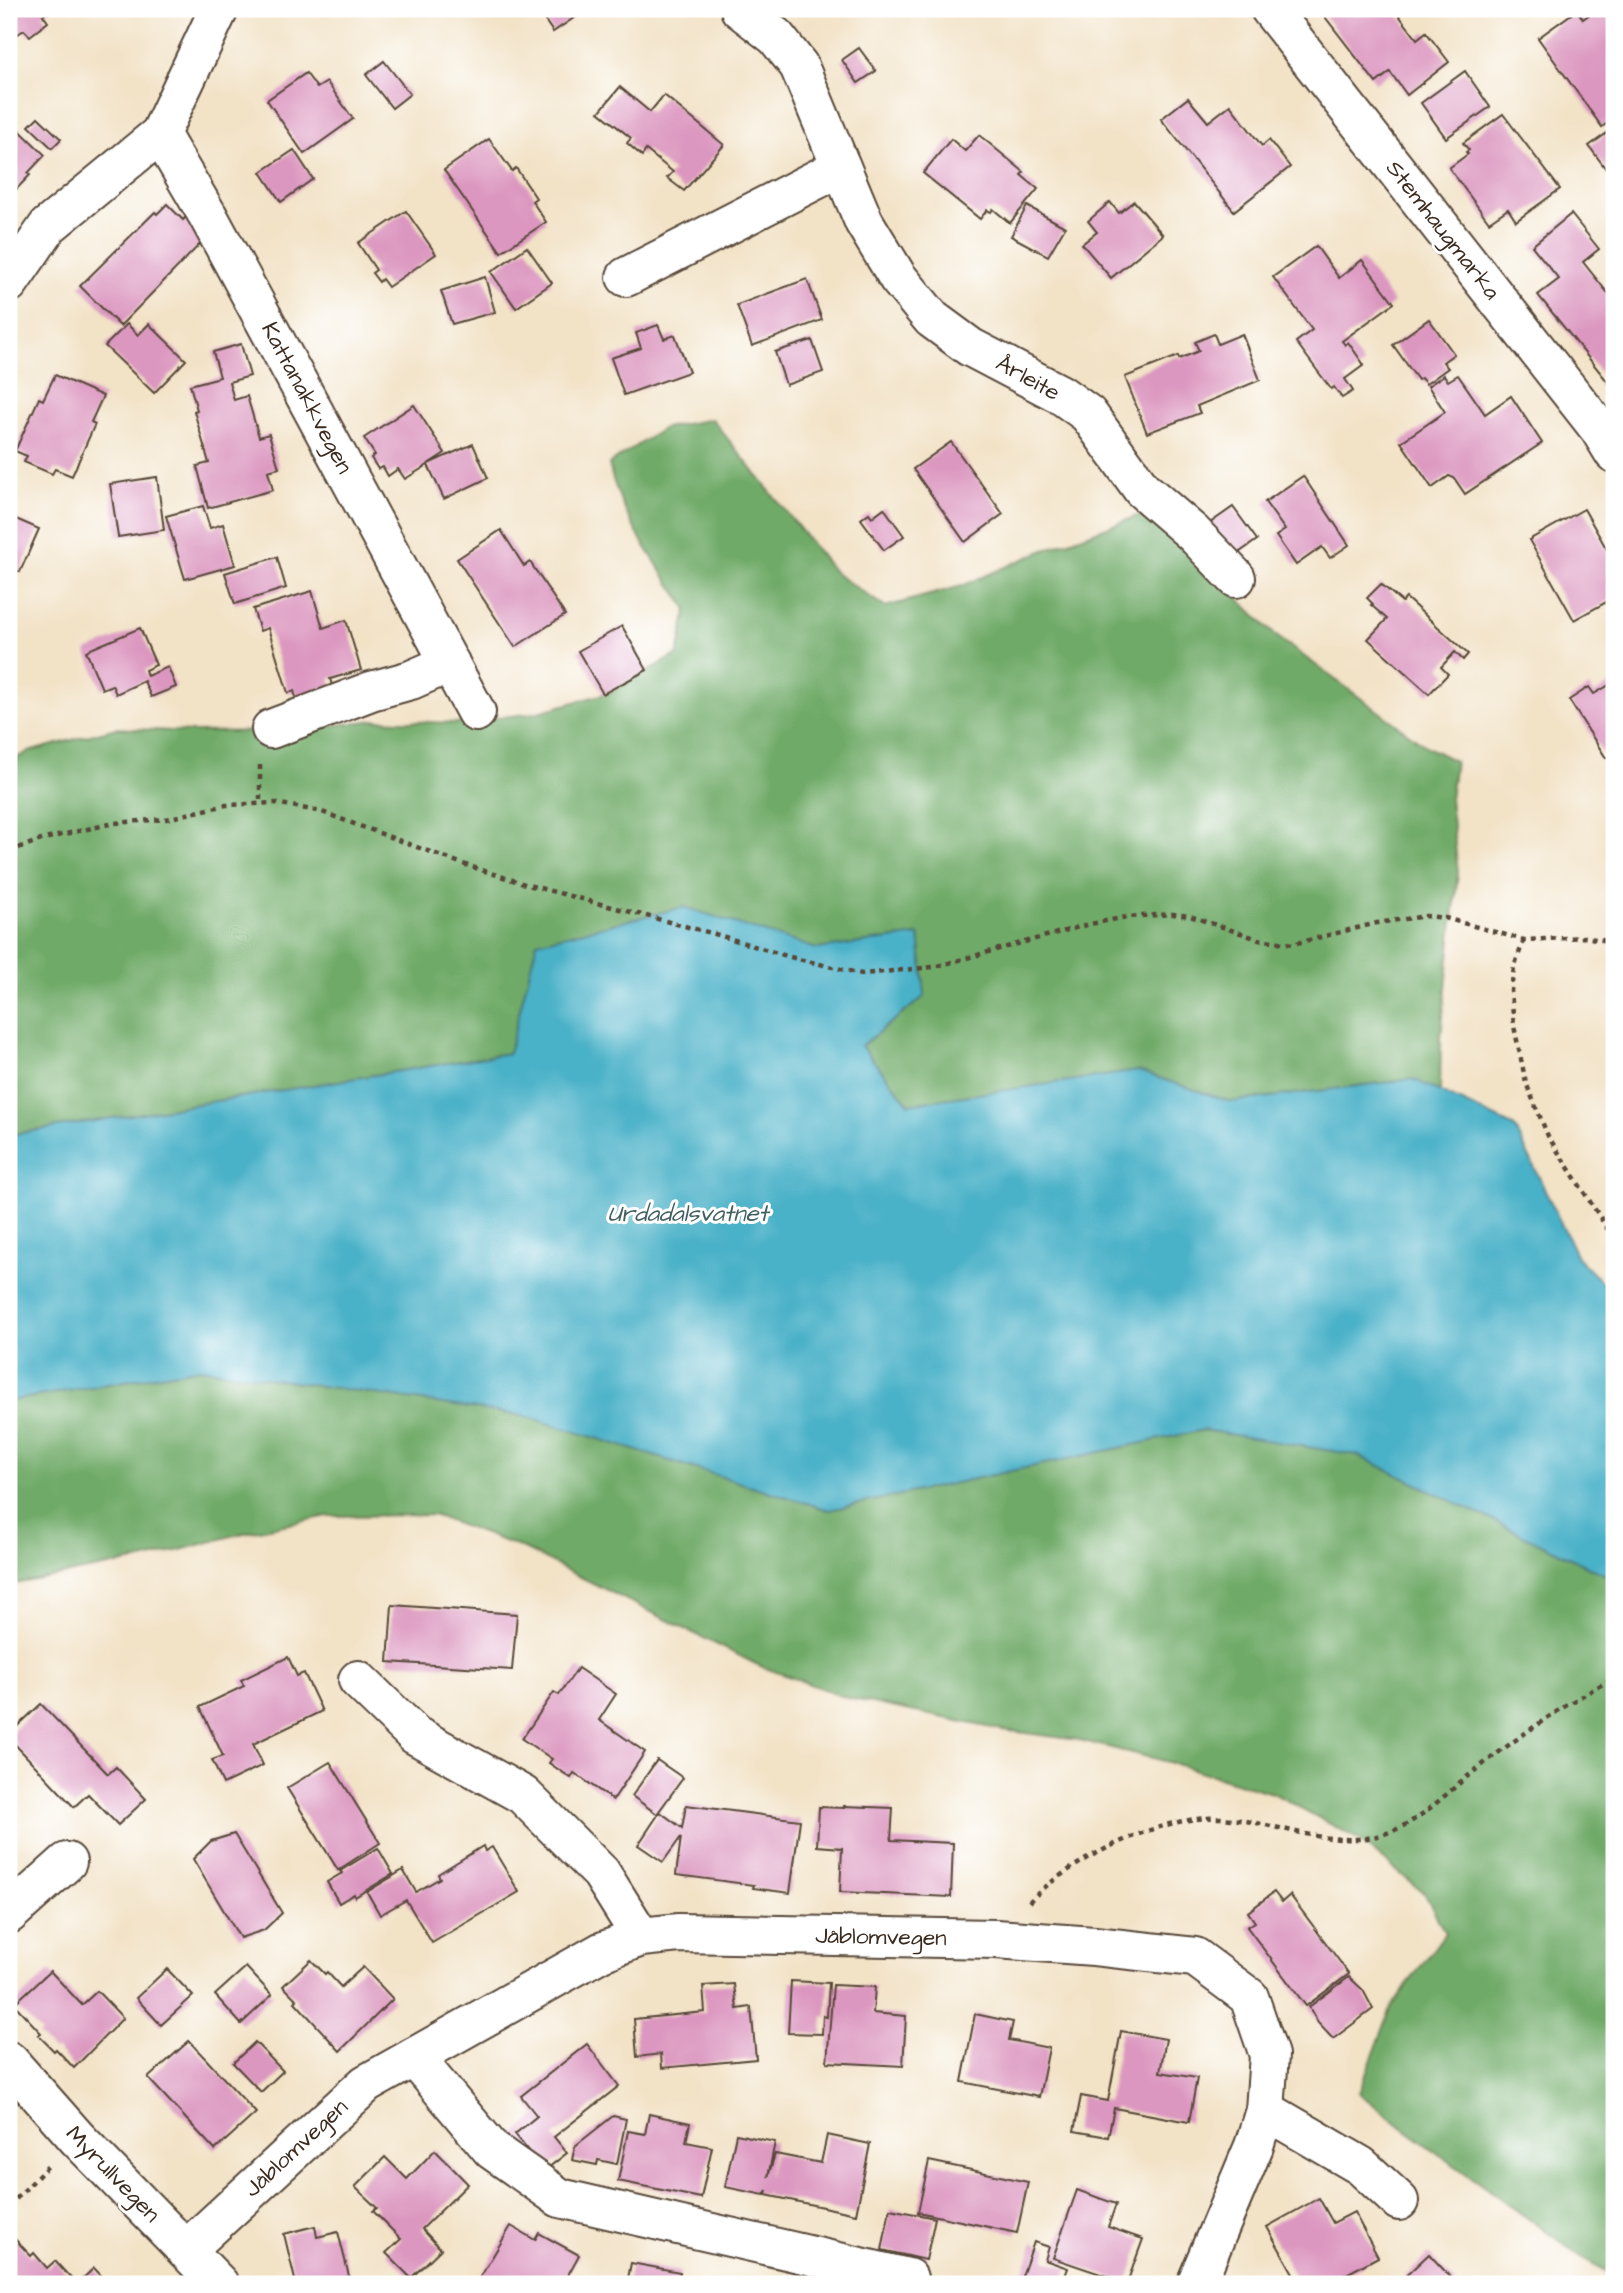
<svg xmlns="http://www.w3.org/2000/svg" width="1623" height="2293" viewBox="0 0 1623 2293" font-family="'Architects Daughter',sans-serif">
  <rect width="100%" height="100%" fill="#fff"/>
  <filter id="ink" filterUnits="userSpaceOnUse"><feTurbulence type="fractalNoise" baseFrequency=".0143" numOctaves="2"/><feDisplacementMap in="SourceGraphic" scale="14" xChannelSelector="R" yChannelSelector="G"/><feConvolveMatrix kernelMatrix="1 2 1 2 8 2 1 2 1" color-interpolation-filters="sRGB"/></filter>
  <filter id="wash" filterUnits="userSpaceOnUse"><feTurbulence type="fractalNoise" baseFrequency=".00686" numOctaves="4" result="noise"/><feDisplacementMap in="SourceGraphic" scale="28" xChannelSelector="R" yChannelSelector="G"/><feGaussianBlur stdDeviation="1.57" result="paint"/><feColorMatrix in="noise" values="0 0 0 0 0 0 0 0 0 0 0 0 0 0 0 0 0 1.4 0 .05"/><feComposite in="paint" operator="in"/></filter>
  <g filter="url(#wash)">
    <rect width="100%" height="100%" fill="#f2e2c6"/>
    <g fill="#70aa68" stroke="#566a43" stroke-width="2">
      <path d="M712,419L835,573L885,607L962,586L1042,551L1151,511L1275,635L1427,747L1455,761L1450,799L1458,872L1441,1036L1440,1092L1412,1079L1231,1102L1138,1071L909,1104L861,1046L925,996L919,935L817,949L684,907L537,942L509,1053L9,1135V762L28,752L116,728L191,732L290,731L375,720L456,723L535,713L611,692L678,654L687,609C658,565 620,517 609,464L664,428Z"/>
      <path d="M200,1368L525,1416L829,1510L1203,1430L1357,1455L1614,1579V2275L1584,2259L1403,2128L1359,2093L1392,2006L1445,1933L1425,1894L1358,1839L1275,1794L1176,1764L1079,1740L1002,1730L848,1698L760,1666L520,1547L433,1515L328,1516L239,1534L151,1558L9,1585V1401Z"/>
    </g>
    <path fill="#49b1c8" stroke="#426e73" stroke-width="2" d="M684,907L817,949L919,935L925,996L861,1046L909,1104L1138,1071L1231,1102L1413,1079L1515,1127L1577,1257L1614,1294V1579L1357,1455L1203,1430L829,1510L525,1416L200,1368L9,1401V1135L509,1053L537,942Z"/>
    <g id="blocks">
      <g fill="#dc97c0">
        <path d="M9,9H51L43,15L48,22L30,36L24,30L15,36L9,28Z"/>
        <path d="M537,9H587L553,32Z"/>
        <path d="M1319,9H1394L1417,39L1426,32L1449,62L1407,95L1390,72L1376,83Z"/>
        <path d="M1597,9H1604L1614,23V118L1602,127L1538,38L1577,10L1583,19Z"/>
        <path d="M859,48L876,71L858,83L842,60Z"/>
        <path d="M384,61L410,94L392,108L366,75Z"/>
        <path d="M1465,71L1490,107L1446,138L1421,103Z"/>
        <path d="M306,73L317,88L327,82L353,119L304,154L267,100Z"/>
        <path d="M620,87L650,112L664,95L724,145L684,191L667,178L673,172L646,150L642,156L627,143L631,138L599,112Z"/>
        <path d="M1188,98L1208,122L1230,105L1262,146L1269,140L1290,167L1234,211L1161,119Z"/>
        <path d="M1503,114L1560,189L1516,221L1508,209L1489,222L1449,168L1468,154L1466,152L1469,150L1463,143Z"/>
        <path d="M38,117L61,139L52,148L29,126Z"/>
        <path d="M9,120L45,155L28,173L30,175L9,197Z"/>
        <path d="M1614,128V169L1609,173L1589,146Z"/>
        <path d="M979,135L1024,172L1021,175L1038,189L1010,223L993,209L991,212L987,210L980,219L923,173L951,139L965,151Z"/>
        <path d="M489,139L512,171L516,168L536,198L532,201L546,222L501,252L444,170Z"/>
        <path d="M294,150L313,179L281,202L261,172Z"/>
        <path d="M1134,201L1163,235L1111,278L1082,244L1097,232L1088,221L1110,202L1119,213Z"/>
        <path d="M167,204L183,220L191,212L204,240L120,326L80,286L155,212L157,214Z"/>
        <path d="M1027,206L1065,227L1048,256L1011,236Z"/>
        <path d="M406,211L436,254L388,287L382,279L379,282L372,273L376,270L358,243Z"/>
        <path d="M1571,214L1599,249L1583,262L1614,301V383L1611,386L1538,295L1559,279L1532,246Z"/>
        <path d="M1316,246L1339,278L1362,260L1394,303L1342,341L1345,345L1348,342L1364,365L1345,379L1353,391L1342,398L1334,387L1331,389L1296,342L1312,330L1273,277Z"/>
        <path d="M527,247L552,283L516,308L491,272Z"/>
        <path d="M485,277L495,312L452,324L441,291Z"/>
        <path d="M807,279L822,320L752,346L737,305Z"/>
        <path d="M1429,319L1454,354L1443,362L1448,368L1426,384L1421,378L1418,380L1393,345Z"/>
        <path d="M127,324L138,335L149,324L186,360L154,393L105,346Z"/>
        <path d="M658,325L664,339L675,335L689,372L624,395L611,358L641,348L636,333Z"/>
        <path d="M1214,334L1218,344L1242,334L1260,380L1197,406L1200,413L1147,433L1125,377L1178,356L1179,359L1199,351L1195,342Z"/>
        <path d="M812,340L823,372L786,385L775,352Z"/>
        <path d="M241,344L250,376L229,382L234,400L247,396L259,437L269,434L279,468L268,471L273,490L208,508L197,466L209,463L194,411L197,410L190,385L220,377L213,352Z"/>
        <path d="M55,375L103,396L91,422L95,424L72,476L55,469L52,474L24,462L27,456L15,451L39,398L43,400Z"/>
        <path d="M1444,375L1448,381L1458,375L1485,414L1511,396L1542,443L1465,494L1454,478L1449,476L1432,488L1401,442L1445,412L1428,386Z"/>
        <path d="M414,405L445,453L428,464L473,444L488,478L444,499L428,465L405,479L398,469L388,476L383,467L378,469L371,458L375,455L364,438Z"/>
        <path d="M951,442L1003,514L965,542L913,469Z"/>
        <path d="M1303,476L1349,545L1330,558L1322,547L1296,565L1276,536L1285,530L1265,502Z"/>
        <path d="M157,477L164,530L118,537L110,484Z"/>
        <path d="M203,506L210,528L223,524L235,565L185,579L166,516Z"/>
        <path d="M1233,507L1257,540L1227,561L1203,528Z"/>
        <path d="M884,508L904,536L884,550L861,519L869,513L872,517Z"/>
        <path d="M1584,509L1614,562V598L1574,620L1529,540Z"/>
        <path d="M9,516L39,529L20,572L9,567Z"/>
        <path d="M501,530L524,566L530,562L565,615L515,647L457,559Z"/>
        <path d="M277,557L286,588L235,604L225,573Z"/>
        <path d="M1381,584L1402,602L1406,598L1468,654L1463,660L1455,652L1441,667L1448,674L1429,694L1368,639L1387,619L1371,605L1373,604L1367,598Z"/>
        <path d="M312,591L323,628L346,620L361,670L330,679L335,694L298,705L294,691L288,693L268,628L260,631L253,609Z"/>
        <path d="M622,626L647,670L603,694L578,651Z"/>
        <path d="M140,628L156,665L145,670L147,676L168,667L176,687L151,697L144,681L116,694L112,685L102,689L86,651Z"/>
        <path d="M1611,684L1614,690V756L1613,753L1606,758L1569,700L1589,687L1594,694Z"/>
        <path d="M392,1605L517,1614L512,1670L388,1662Z"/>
        <path d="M288,1657L297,1676L304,1673L322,1711L253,1744L263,1765L223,1784L212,1760L223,1756L200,1707L244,1686L241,1680Z"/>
        <path d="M578,1668L616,1694L599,1720L645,1752L613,1800L574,1773L571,1778L549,1763L552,1759L522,1739L554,1692L559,1695Z"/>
        <path d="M41,1704L108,1774L116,1767L146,1799L118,1825L88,1794L74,1807L9,1738V1734Z"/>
        <path d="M657,1760L683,1778L657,1814L632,1796Z"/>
        <path d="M330,1762L380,1843L338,1870L287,1788Z"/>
        <path d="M686,1805L800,1820L790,1893L753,1888L754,1885L676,1875L681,1837L663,1862L638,1845L660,1812L682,1828Z"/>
        <path d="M844,1806L893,1808L891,1840L953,1843L951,1897L840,1892L842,1848L817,1846L819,1807L844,1808Z"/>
        <path d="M234,1834L282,1913L264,1930L240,1938L193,1859L211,1841Z"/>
        <path d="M483,1846L485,1851L492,1847L519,1892L432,1943L406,1900L380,1915L367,1892L403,1870L416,1892L440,1878L438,1874Z"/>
        <path d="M378,1848L393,1874L355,1897L354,1894L339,1903L327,1882L342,1873L340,1871Z"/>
        <path d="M1274,1892L1282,1902L1290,1895L1349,1974L1306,2006L1247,1927L1255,1922L1248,1912Z"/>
        <path d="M311,1960L325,1974L327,1972L341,1987L363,1967L393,1999L340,2051L295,2002L297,2000L283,1986Z"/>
        <path d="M246,1967L272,1995L241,2024L215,1995Z"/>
        <path d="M167,1969L193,1996L161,2025L136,1998Z"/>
        <path d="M50,1971L82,2005L97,1991L123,2018L74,2068L56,2049L54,2051L38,2035L41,2033L14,2004Z"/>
        <path d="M1349,1977L1363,1990L1373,2009L1333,2039L1318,2023L1309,2007Z"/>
        <path d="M791,1981L829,1983L827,2017L823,2016L822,2034L788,2033Z"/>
        <path d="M734,1984L737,2009L751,2007L756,2059L662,2068L661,2054L637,2057L634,2019L705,2012L703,1986Z"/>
        <path d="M833,1985L875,1987L873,2013L906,2016L903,2066L827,2062Z"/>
        <path d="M975,2014L1013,2022L1009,2040L1049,2048L1039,2097L962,2082Z"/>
        <path d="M1121,2031L1166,2039L1160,2072L1197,2078L1189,2122L1114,2108L1108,2137L1074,2131L1081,2096L1108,2101Z"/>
        <path d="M189,2041L256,2113L215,2150L148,2078Z"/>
        <path d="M255,2042L283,2071L261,2092L233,2063Z"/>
        <path d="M587,2044L619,2086L554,2137L567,2153L544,2171L515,2134L537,2116L521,2096Z"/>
        <path d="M649,2114L690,2123L686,2142L712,2147L701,2198L618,2181L628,2131L645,2134Z"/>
        <path d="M613,2116L626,2119L617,2164L598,2160L597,2165L572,2160L575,2146Z"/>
        <path d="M736,2134L775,2142L768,2177L775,2154L821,2163L827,2135L870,2144L856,2214L766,2195L767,2190L764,2195L725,2187Z"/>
        <path d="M435,2150L468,2184L422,2229L441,2249L411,2278L386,2253L401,2239L373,2211L377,2208L355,2187L385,2157L407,2179Z"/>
        <path d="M929,2161L1028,2182L1017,2233L918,2212Z"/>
        <path d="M1077,2190L1116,2204L1108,2227L1143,2239L1127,2283L1053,2258Z"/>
        <path d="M1319,2198L1333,2223L1354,2212L1378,2257L1328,2284H1299L1267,2227Z"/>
        <path d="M890,2209L935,2218L926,2260L882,2250Z"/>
        <path d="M315,2226L317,2237L338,2232L351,2284H296L284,2234Z"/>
        <path d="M511,2226L535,2240L539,2233L579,2255L563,2284H476Z"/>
        <path d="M10,2234L31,2256L34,2253L47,2268L55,2261L76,2284H11L9,2282Z"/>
        <path d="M1034,2242L1049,2247L1045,2260L1068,2268L1062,2284H1046L1022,2276Z"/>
        <path d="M1429,2254L1457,2284H1397Z"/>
        <path d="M631,2263L680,2272L678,2284H627Z"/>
        <path d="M94,2268L109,2284H77Z"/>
      </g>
    </g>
  </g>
  <g filter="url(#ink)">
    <use href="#blocks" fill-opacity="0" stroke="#564637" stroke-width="2"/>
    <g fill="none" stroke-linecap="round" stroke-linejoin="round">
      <defs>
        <g id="street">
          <path d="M740,9L776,37L799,66L864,222L898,278L932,319L970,347L1060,394L1088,414L1142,489L1193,533L1236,578"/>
          <path d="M1270,9L1600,430L1614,453"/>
          <path d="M160,134L208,216L476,712"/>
          <path d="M626,277L841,167"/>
          <path d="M9,283L48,226L160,134L219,9"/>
          <path d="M271,729L371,691L411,680L450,663"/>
          <path d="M358,1680L415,1735L523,1795L601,1873L641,1937"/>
          <path d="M9,1914L67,1862"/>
          <path d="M414,2057L492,2150L560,2198L908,2278"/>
          <path d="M9,2061L77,2138L219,2284"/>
          <path d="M1265,2110L1361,2166L1399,2201"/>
          <path d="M186,2250L366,2084L601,1952L641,1937L679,1933L996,1939L1094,1946L1195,1957L1249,1997L1269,2055L1265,2110L1254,2146L1196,2284"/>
        </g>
      </defs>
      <use href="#street" stroke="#564637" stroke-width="42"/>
      <g stroke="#564637" stroke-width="4.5" stroke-dasharray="5 5" stroke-linecap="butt">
        <path d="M260,765V803"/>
        <path d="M9,851L44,839L114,823L166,819L226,805L276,803L322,812L463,864L528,885L715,934L790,957L862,974L934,967L1090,924L1127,917L1173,914L1190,916L1258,939L1293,944L1377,923L1426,916L1445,918L1524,940L1584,937L1614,942"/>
        <path d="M1524,940L1514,967L1511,991L1514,1026L1526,1083L1548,1136L1614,1239"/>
        <path d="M1029,1902C1069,1860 1161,1815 1219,1818C1273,1820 1328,1850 1381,1835C1417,1825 1445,1794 1473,1772C1517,1738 1564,1704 1614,1678"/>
        <path d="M9,2206L50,2164"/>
        <path d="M946,2280L976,2284"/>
      </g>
      <use href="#street" stroke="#fff" stroke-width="38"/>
    </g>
  </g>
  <g text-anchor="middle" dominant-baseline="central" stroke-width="6" stroke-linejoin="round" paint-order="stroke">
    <g font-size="23" fill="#3b2a1e" stroke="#fff">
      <text transform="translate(1443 230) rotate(52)">Stemhaugmarka</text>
      <text transform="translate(1028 378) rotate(29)">Årleite</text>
      <text transform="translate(307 398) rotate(62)">Kattanakkvegen</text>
      <text transform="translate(881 1937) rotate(1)">Jåblomvegen</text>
      <text transform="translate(296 2148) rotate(-43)">Jåblomvegen</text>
      <text transform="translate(113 2174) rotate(46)">Myrullvegen</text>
    </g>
    <g font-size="24" font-style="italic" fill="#416062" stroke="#fff">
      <text x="688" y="1214">Urdadalsvatnet</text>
    </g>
  </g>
  <rect width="1623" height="2293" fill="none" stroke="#fff" stroke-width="35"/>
</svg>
